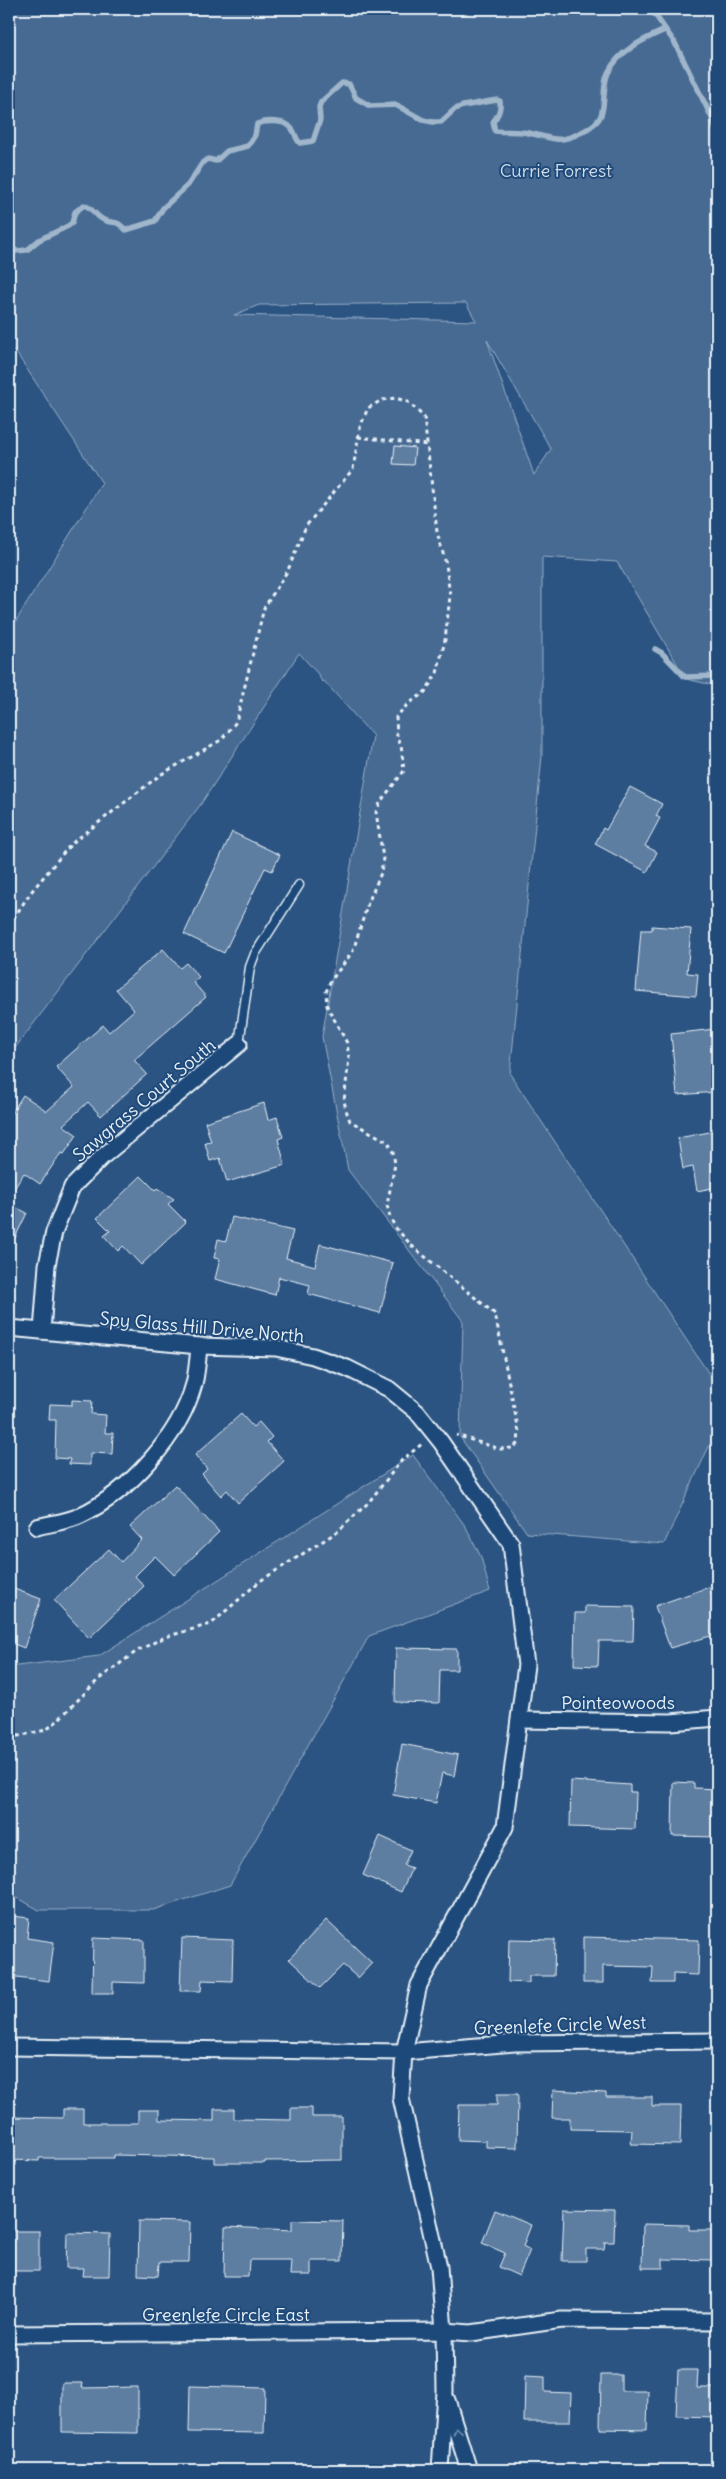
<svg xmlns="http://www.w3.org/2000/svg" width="726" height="2479" viewBox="0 0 726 2479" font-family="Delius,sans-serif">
  <rect width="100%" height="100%" fill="#2b5482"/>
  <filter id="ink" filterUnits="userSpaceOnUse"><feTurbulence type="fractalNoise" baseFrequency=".02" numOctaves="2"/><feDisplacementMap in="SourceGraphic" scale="10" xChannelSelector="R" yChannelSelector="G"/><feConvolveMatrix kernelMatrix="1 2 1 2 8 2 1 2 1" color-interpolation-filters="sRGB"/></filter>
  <g filter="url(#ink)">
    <g fill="#476b93" stroke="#98aec6" fill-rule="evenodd">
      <path d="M9,9H717V686L686,679L617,562L542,557V756L510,1074L717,1386V1429L664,1544L527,1533L460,1437L463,1321L348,1170L322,1037L373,736L324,681L322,682L318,674L299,653L201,804L9,1056V632L102,483L15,351L9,352ZM466,303L476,321L234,315L259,305ZM487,340L551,449L534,475Z"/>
      <path d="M413,1455L466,1527L481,1557L490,1591L369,1636L230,1885L153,1910H39L9,1893V1667L99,1656Z"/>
    </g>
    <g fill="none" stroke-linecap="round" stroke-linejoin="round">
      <g stroke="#a0b6cb" stroke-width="5.5">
        <path d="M651,9L675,43L713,120L717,134"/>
        <path d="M9,246L16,251L27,250L39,240L68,226L72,223L75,212L84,205C93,208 96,217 104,220C115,225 114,218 126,230L155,221L163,208L188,185L203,162L208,159L216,161L227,151L248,146L255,135L257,124C265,120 287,120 292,129C296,133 295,139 300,143L313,141L320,120L319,107L321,102L342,83L349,84L356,98L370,106L396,105L423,120L433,122H441L455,109L463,106L497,100L500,101C501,110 498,115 493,122L495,131C504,132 513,131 522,132C534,133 545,138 556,139C568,141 597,127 601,115C606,101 602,86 608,73C618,51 644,39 665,30"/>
        <path d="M655,649L662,653L685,677L717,676"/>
      </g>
    </g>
    <g fill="#5d7da1" stroke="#e8f1f8">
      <path d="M395,446L415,448L413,465L393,464Z"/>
      <path d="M630,787L662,804L656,816L660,818L645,846L657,852L647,872L595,844L603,828L606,830Z"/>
      <path d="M232,832L280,855L272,871L265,868L224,953L184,934Z"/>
      <path d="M652,926L691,929L687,973L698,974L696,996L636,991L641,930H652Z"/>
      <path d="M163,949L180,968L186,963L199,977L193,982L206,997L134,1060L147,1074L101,1116L88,1102L63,1125L77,1135L64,1154L61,1153L40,1184L24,1173L9,1197V1117L23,1095L47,1111L74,1087L56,1067L103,1025L109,1032L134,1010L116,989Z"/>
      <path d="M715,1029L717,1092L677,1095L671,1034Z"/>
      <path d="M264,1103L268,1120L277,1117L283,1137L278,1139L285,1165L227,1182L220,1158L210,1161L205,1143L211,1142L205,1122Z"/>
      <path d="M715,1131L717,1145V1187L697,1191L693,1167L683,1169L678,1138Z"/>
      <path d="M141,1176L155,1190L157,1188L174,1199L168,1204L186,1222L141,1265L123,1246L118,1251L104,1236L110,1231L97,1218Z"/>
      <path d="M9,1204L27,1213L9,1250Z"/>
      <path d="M232,1217L293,1231L286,1258L315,1266L320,1244L393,1263L380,1313L308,1294L310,1285L279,1277L275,1295L215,1279L220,1259L214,1258L218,1239L226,1241Z"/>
      <path d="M72,1400L92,1401L91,1414L106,1415L105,1433H113L112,1454L90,1453V1465L69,1464L70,1459L55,1458L56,1420H49L50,1404L72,1405Z"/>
      <path d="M241,1414L253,1427L259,1422L272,1437L267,1442L284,1461L238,1503L227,1490L221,1496L202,1474L207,1469L195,1455Z"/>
      <path d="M175,1485L219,1532L174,1575L155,1556L135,1576L144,1586L89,1638L54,1600L109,1549L121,1562L142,1540L130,1527Z"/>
      <path d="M9,1587L41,1599L24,1648L9,1642Z"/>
      <path d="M709,1587L717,1611V1634L670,1648L655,1606Z"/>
      <path d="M585,1606L634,1607L633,1641H599L598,1666L574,1665L575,1613H585Z"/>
      <path d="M396,1648L457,1649V1670H440L439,1703L395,1702Z"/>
      <path d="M402,1744L458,1755L454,1776L442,1773L436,1803L393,1795Z"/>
      <path d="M571,1781L630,1785V1792H636L635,1829L570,1827Z"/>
      <path d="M673,1782L694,1783V1788L717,1789V1837L672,1836Z"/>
      <path d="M380,1836L411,1850L404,1865L412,1868L401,1892L363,1875Z"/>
      <path d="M12,1916L29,1918L27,1938L54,1942L49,1981L9,1976V1934Z"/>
      <path d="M326,1920L372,1963L358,1978L343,1965L320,1988L289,1959Z"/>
      <path d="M583,1937L699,1940L698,1975L673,1974V1983H652L653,1967L603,1966V1983H583Z"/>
      <path d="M93,1938L144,1940V1983L113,1982V1993H92Z"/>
      <path d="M182,1938L233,1940L232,1981L202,1980L201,1991H180Z"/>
      <path d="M509,1939L555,1940L554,1976H529V1983L508,1982Z"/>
      <path d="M553,2090L606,2093V2097H652V2106H681L680,2145L631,2144L632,2130L570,2129V2118H552Z"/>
      <path d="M497,2094H518L517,2148L486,2147V2141L458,2140L459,2105H497Z"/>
      <path d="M291,2108H312V2117H342V2160L265,2161V2163H214V2157L114,2155V2158H39V2161L9,2160V2117L63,2118V2109H83V2123H138V2110H159V2120L214,2121V2109H234V2119L291,2120Z"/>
      <path d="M564,2209L615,2210L614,2242H605L604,2249H586V2261H562Z"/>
      <path d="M495,2210L531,2225L523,2246L530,2250L519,2276L499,2267L505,2253L482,2243Z"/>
      <path d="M292,2220L343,2221L342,2261H311V2275H290L291,2260H249L248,2276H224L225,2227L292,2230Z"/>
      <path d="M139,2221L190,2222L189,2262H159L158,2276L138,2275Z"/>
      <path d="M643,2224L689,2225V2230H717V2260L663,2259V2268H642Z"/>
      <rect x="9" y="2231" width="30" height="40"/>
      <path d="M67,2233L110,2234L109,2276H83L84,2268H66Z"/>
      <path d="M678,2370H698L697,2388H717V2417L676,2416Z"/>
      <path d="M601,2375H621V2391H648L647,2430L600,2429Z"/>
      <path d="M525,2376L545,2377V2392L571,2393L570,2422H524Z"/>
      <path d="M62,2383H83L82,2388L138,2387V2433L62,2432Z"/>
      <path d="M190,2386L265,2388L264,2433L189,2432Z"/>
    </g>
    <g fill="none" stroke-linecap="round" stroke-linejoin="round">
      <defs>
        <path id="lane" d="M239,1044L250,967L255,954L299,885"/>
        <g id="street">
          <path d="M9,1328L199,1346L276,1348L313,1356L347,1368L389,1389L417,1412L441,1442L511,1544L526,1665L505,1827L419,1985L404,2052L401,2098L439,2267L444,2331L445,2391L440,2470"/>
          <path d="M42,1331L47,1265L54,1232L72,1187L102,1157L239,1044"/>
          <path d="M37,1527C51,1523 68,1522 81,1515C129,1492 180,1436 194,1384C197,1372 198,1359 199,1346"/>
          <path d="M519,1720L671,1722L717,1718"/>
          <path d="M9,2047L404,2052L515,2043L717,2041"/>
          <path d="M9,2334L444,2331L471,2333L562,2320L717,2321"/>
          <path d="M447,2400L469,2470"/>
        </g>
      </defs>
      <use href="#lane" stroke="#e8f1f8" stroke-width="11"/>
      <use href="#street" stroke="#e8f1f8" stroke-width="19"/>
      <g stroke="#e8f1f8" stroke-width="3" stroke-dasharray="4 4" stroke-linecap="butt">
        <path d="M358,437L428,445"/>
        <path d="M9,925L31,892L71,844L160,775L221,740L236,722L264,608L288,570L306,526L353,469L360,427L368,408L382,400L396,398L408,402L424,417L437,532L446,564L450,596L445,640L437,673L425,692L407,705L396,717L397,738L401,745L404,771L381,801L376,812L383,858L381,873L368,903L353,951L330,982L326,992L327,1006L347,1043L349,1058L344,1101L347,1113L350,1121L388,1142L393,1152L395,1164L387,1205L390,1217L395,1227L412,1246L495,1314L519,1432L518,1443L513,1448L500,1449L456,1435"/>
        <path d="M9,1738L46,1730L56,1722L99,1679L137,1651L165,1637L211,1624L260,1581L337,1532L368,1503L402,1460L422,1444"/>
      </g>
      <use href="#lane" stroke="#1f4a7a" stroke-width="8"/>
      <use href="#street" stroke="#1f4a7a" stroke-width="15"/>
    </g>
    <defs><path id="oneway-chevron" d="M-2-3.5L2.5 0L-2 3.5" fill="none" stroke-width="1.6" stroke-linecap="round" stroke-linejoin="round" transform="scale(1.25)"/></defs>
    <use stroke="#6f8dac" href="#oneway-chevron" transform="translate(457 2431) rotate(-107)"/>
  </g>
  <g text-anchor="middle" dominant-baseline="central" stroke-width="4" stroke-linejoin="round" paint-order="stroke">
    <g font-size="18" fill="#d0dde9" stroke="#1f4a7a">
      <text x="556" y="170">Currie Forrest</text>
    </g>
    <g font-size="18" fill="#e8f1f8" stroke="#1f4a7a">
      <text transform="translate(144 1100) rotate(-40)">Sawgrass Court South</text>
      <text transform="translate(202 1327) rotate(5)">Spy Glass Hill Drive North</text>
      <text x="618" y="1702">Pointeowoods</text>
      <text transform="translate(560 2025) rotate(-2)">Greenlefe Circle West</text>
      <text x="226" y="2314">Greenlefe Circle East</text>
    </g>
  </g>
  <rect width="726" height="2479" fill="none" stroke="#1f4a7a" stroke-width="30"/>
  <rect x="15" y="15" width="696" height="2449" fill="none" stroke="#e8f1f8" stroke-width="2" filter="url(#ink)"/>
</svg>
